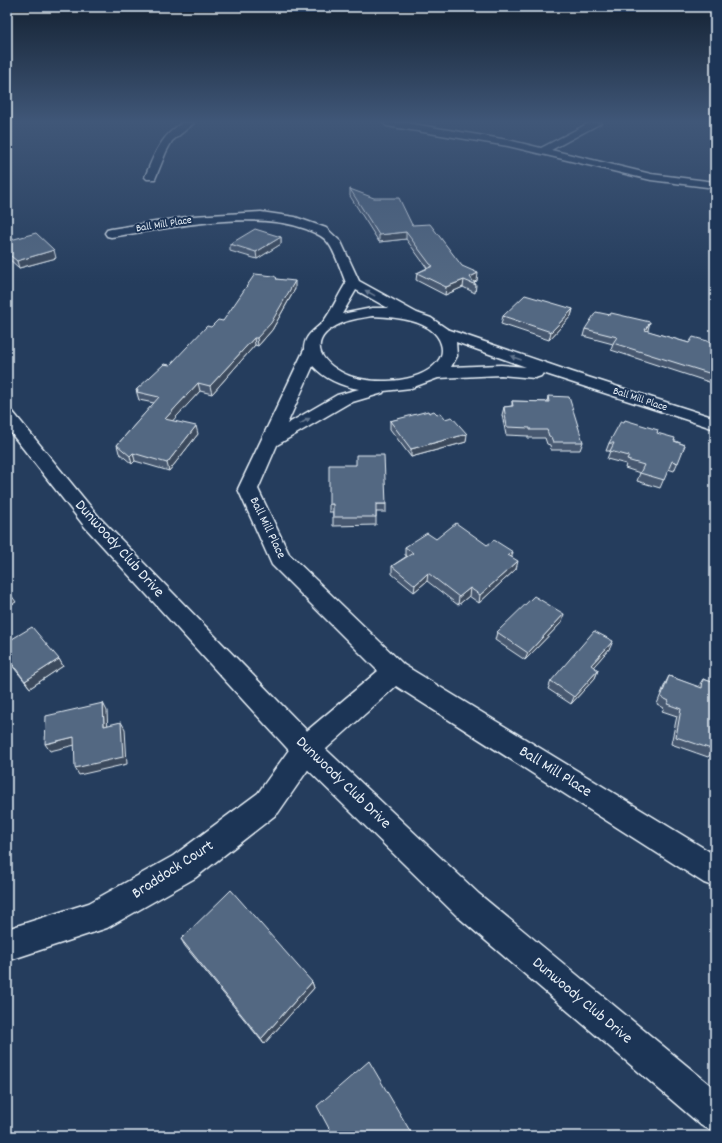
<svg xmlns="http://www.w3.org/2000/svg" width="722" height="1143" viewBox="0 0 722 1143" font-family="Dekko,sans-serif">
  <rect width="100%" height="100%" fill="#253d5d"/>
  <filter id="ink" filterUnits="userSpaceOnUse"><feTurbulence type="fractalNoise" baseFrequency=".025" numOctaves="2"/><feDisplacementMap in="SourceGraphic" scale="8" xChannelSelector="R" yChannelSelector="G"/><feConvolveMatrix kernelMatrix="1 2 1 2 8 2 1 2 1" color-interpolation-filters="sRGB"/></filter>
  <g filter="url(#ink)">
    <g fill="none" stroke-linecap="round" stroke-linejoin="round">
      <defs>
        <g id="minor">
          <path d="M182,123H194L172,141L166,152L155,179H147L145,177C154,155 161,136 182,123Z"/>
          <path d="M383,123H407L508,140L541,148L589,123H601L551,150L651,174L715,182V188L651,180L508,146L387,126Z"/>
          <path d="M261,212L295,217L326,228L341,242L359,281L417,313L431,318L447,329L572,372L715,418V429L543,373L541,376L535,378L501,375L438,378L411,388L384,391L383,393L349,403L277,445L258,489L289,554L404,665L715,855V887L704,883L396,686L316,758L278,813L195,878L107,928L7,961V929L89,903L173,856L258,793L296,740L378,671L272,565L238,489L304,350C304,335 314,331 323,322C331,312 339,294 346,283C342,273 335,252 329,244C324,236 315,233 306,229C251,209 169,228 111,237L107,236L105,233L107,230L111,229L193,216ZM356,290L388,308H372L342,314ZM372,316C393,317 434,319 441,344C443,350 442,356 438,361C421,385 365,386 341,372C314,357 311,336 342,323C352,319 362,318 372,316ZM456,342L526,367L501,365L451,367L457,356ZM313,366C325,379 341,386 359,389L337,395L287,424Z"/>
        </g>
        <path id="tertiary" d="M7,411L13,412L99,517L316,740L479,894L715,1089V1132L702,1126L457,916L296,758L85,527L7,428Z"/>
      </defs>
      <use href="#minor" stroke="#e8f1f8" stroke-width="3"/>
      <use href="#tertiary" stroke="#e8f1f8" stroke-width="3"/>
      <use href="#minor" fill="#1d3557" fill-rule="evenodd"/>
      <use href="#tertiary" fill="#1d3557" fill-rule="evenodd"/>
    </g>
    <g fill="#475970" stroke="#e8f1f8">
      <path d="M350,189L412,225L462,266L477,281L474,282L476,285L475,293L463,287L445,295L416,280L417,273L427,268L406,239L379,242L350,196Z"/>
      <path d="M281,237V244L257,259L230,251V244Z"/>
      <path d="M7,241L56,258L19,268L7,257Z"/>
      <path d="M277,279L295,289L272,330L258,346L255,345L212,394L200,391L172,421L198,434L169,471L135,461L132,464L119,453L117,445L154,403L139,400L136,390L170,365L211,327L223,321Z"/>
      <path d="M573,309L571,316L549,340L501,324L503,316Z"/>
      <path d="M585,329L647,331L689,343H715V376L712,383L611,350L613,344L583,336Z"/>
      <path d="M548,396L583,442L580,450H551L550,445L547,444L545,438H528V436L506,435L502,415L504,407L512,406V401L547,402Z"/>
      <path d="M429,413L437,414L466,442L411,457L390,429V421Z"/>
      <path d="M657,433L685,445L674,471L668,469L660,488L637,481L640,473L625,468L626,464L607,459L610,451H606L609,443Z"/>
      <path d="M329,504H386V512H376V525L333,526V512H329Z"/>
      <path d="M436,539L487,545L512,557L516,569L479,603L469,596L458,605L427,581L414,592L392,574V566L407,556L405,555V547Z"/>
      <path d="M562,622L525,660L495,640L497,632Z"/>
      <path d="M7,642L59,659L63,666L30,688L7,659Z"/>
      <path d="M610,648L593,667L598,670L595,678L571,704L548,689L551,681Z"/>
      <path d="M669,676L698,687L703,679L715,683V750H714L708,757L671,744L677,716L662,711L664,708L657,704L665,684Z"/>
      <path d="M181,939L312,982L314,988L264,1044L185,946Z"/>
    </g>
    <g fill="#3a485b" stroke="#e8f1f8">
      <path d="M406,232V239L379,242V235Z"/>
      <path d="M281,237V244L257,259L256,252Z"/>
      <path d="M54,250L56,258L19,268L17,261Z"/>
      <path d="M478,273L477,281L471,283L470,277Z"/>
      <path d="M464,280L463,287L445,295L446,287Z"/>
      <path d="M295,281V289L272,330L258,346L257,338Z"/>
      <path d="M573,309L571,316L549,340L551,332Z"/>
      <path d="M650,322L648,330L643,338L645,330Z"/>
      <path d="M254,338L255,345L212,394L210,386Z"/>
      <path d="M198,383L200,391L167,427L165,419Z"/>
      <path d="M196,426L198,434L169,471L167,463Z"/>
      <path d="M467,434L466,442L411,457V449Z"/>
      <path d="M133,453L135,461L132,464L130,456Z"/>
      <path d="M513,552L511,560L508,555Z"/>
      <path d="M518,561L516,569L479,603L480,595Z"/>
      <path d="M428,573L427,581L414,592L415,585Z"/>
      <path d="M470,588L469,596L458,605L459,597Z"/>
      <path d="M11,595L16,602L7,607V597Z"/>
      <path d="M564,614L562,622L525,660L528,653Z"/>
      <path d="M613,641L610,648L588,673L591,665Z"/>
      <path d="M59,659L63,666L30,688L25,681Z"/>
      <path d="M598,670L595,678L571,704L574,697Z"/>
      <path d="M103,703L107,711L108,733L104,726Z"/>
      <path d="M121,722L125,729L127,764L79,775L75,768Z"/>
      <path d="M74,737L79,744L50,751L45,744Z"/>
      <path d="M312,982L314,988L264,1044L261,1039Z"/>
    </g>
    <g fill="#536782" stroke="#e8f1f8">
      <path d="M350,189L374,198H399L412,225L430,224L462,266L478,273L470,277L476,285L464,280L446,287L417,273L433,266L430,264L406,232L379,235Z"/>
      <path d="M255,229L281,237L256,252L230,244Z"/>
      <path d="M36,233L54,250L17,261L7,253V241Z"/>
      <path d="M255,274L274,276L277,278L276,279L295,281L271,323L257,338H254L210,386L198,383L165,419L196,426L167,463L133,453L130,456L117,445L159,397L137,392L138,390H136L164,364L170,365L207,326L211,327L218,320L223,321Z"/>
      <path d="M525,295L573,309L551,332L503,316Z"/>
      <path d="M596,312L610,315L611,313L650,322L645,330L689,343L693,337L715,343V375L613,343L617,337L585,329Z"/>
      <path d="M548,396L569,397L583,442H553L551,437L549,436L547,430H530V428L507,427L504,407L513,406L512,401L549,402Z"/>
      <path d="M428,411L429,413L434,411L437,414L440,413L445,419L452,417L467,434L411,449L390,421Z"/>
      <path d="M625,420L658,430L657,433L675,438L674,441L685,445L678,463L672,461L664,480L640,473L644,465L627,460L629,456L610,451L614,443H609L621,421L624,422Z"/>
      <path d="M356,455H384L386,504H376V517H333V504H329V465H356Z"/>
      <path d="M456,523L487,545L494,540L513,552L508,555L518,561L480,595L470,588L459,597L428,573L415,585L392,566L413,553L405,547L427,533L436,539Z"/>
      <path d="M7,589L11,595L7,597Z"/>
      <path d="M534,596L564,614L528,653L497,632Z"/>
      <path d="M32,627L59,659L25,681L7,657V642Z"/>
      <path d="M594,631L613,641L591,665L598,670L574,697L551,681Z"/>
      <path d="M669,676L702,688L703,679L715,683V746L714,750L676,737L681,709L667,704L669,701L661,697Z"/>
      <path d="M103,703L104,726L121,722L123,757L75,768L74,737L45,744L46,716Z"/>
      <path d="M231,890L312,982L261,1039L181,939Z"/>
      <path d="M369,1061L413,1136H333L317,1106Z"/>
    </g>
    <defs><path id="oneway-solid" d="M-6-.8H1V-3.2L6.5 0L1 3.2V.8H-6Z"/></defs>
    <g fill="#64778f">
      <use href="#oneway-solid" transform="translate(370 293) rotate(-151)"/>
      <use href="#oneway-solid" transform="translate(516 358) rotate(-160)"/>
      <use href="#oneway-solid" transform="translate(305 421) rotate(-30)"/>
    </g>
  </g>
  <linearGradient id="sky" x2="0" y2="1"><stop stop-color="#142233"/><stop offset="0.43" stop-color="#405778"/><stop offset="1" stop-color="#405778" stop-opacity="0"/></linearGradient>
  <rect width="722" height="283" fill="url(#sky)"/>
  <g text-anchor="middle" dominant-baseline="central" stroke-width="4" stroke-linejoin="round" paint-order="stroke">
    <g font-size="11" fill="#e8f1f8" stroke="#1d3557">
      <text transform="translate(164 225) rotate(-9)">Ball Mill Place</text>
      <text transform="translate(640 400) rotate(18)">Ball Mill Place</text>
    </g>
    <g font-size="13" fill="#e8f1f8" stroke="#1d3557">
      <text transform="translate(267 528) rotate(64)">Ball Mill Place</text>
    </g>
    <g font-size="16" fill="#e8f1f8" stroke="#1d3557">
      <text transform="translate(119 549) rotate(48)">Dunwoody Club Drive</text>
      <text transform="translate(555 772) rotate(32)">Ball Mill Place</text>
      <text transform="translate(343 783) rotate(44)">Dunwoody Club Drive</text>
      <text transform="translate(173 870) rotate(-33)">Braddock Court</text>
      <text transform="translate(582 1001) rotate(40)">Dunwoody Club Drive</text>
    </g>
  </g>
  <rect width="722" height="1143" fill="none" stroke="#1d3557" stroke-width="24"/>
  <rect x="12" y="12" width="698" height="1119" fill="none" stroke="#e8f1f8" stroke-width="1.5" filter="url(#ink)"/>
</svg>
